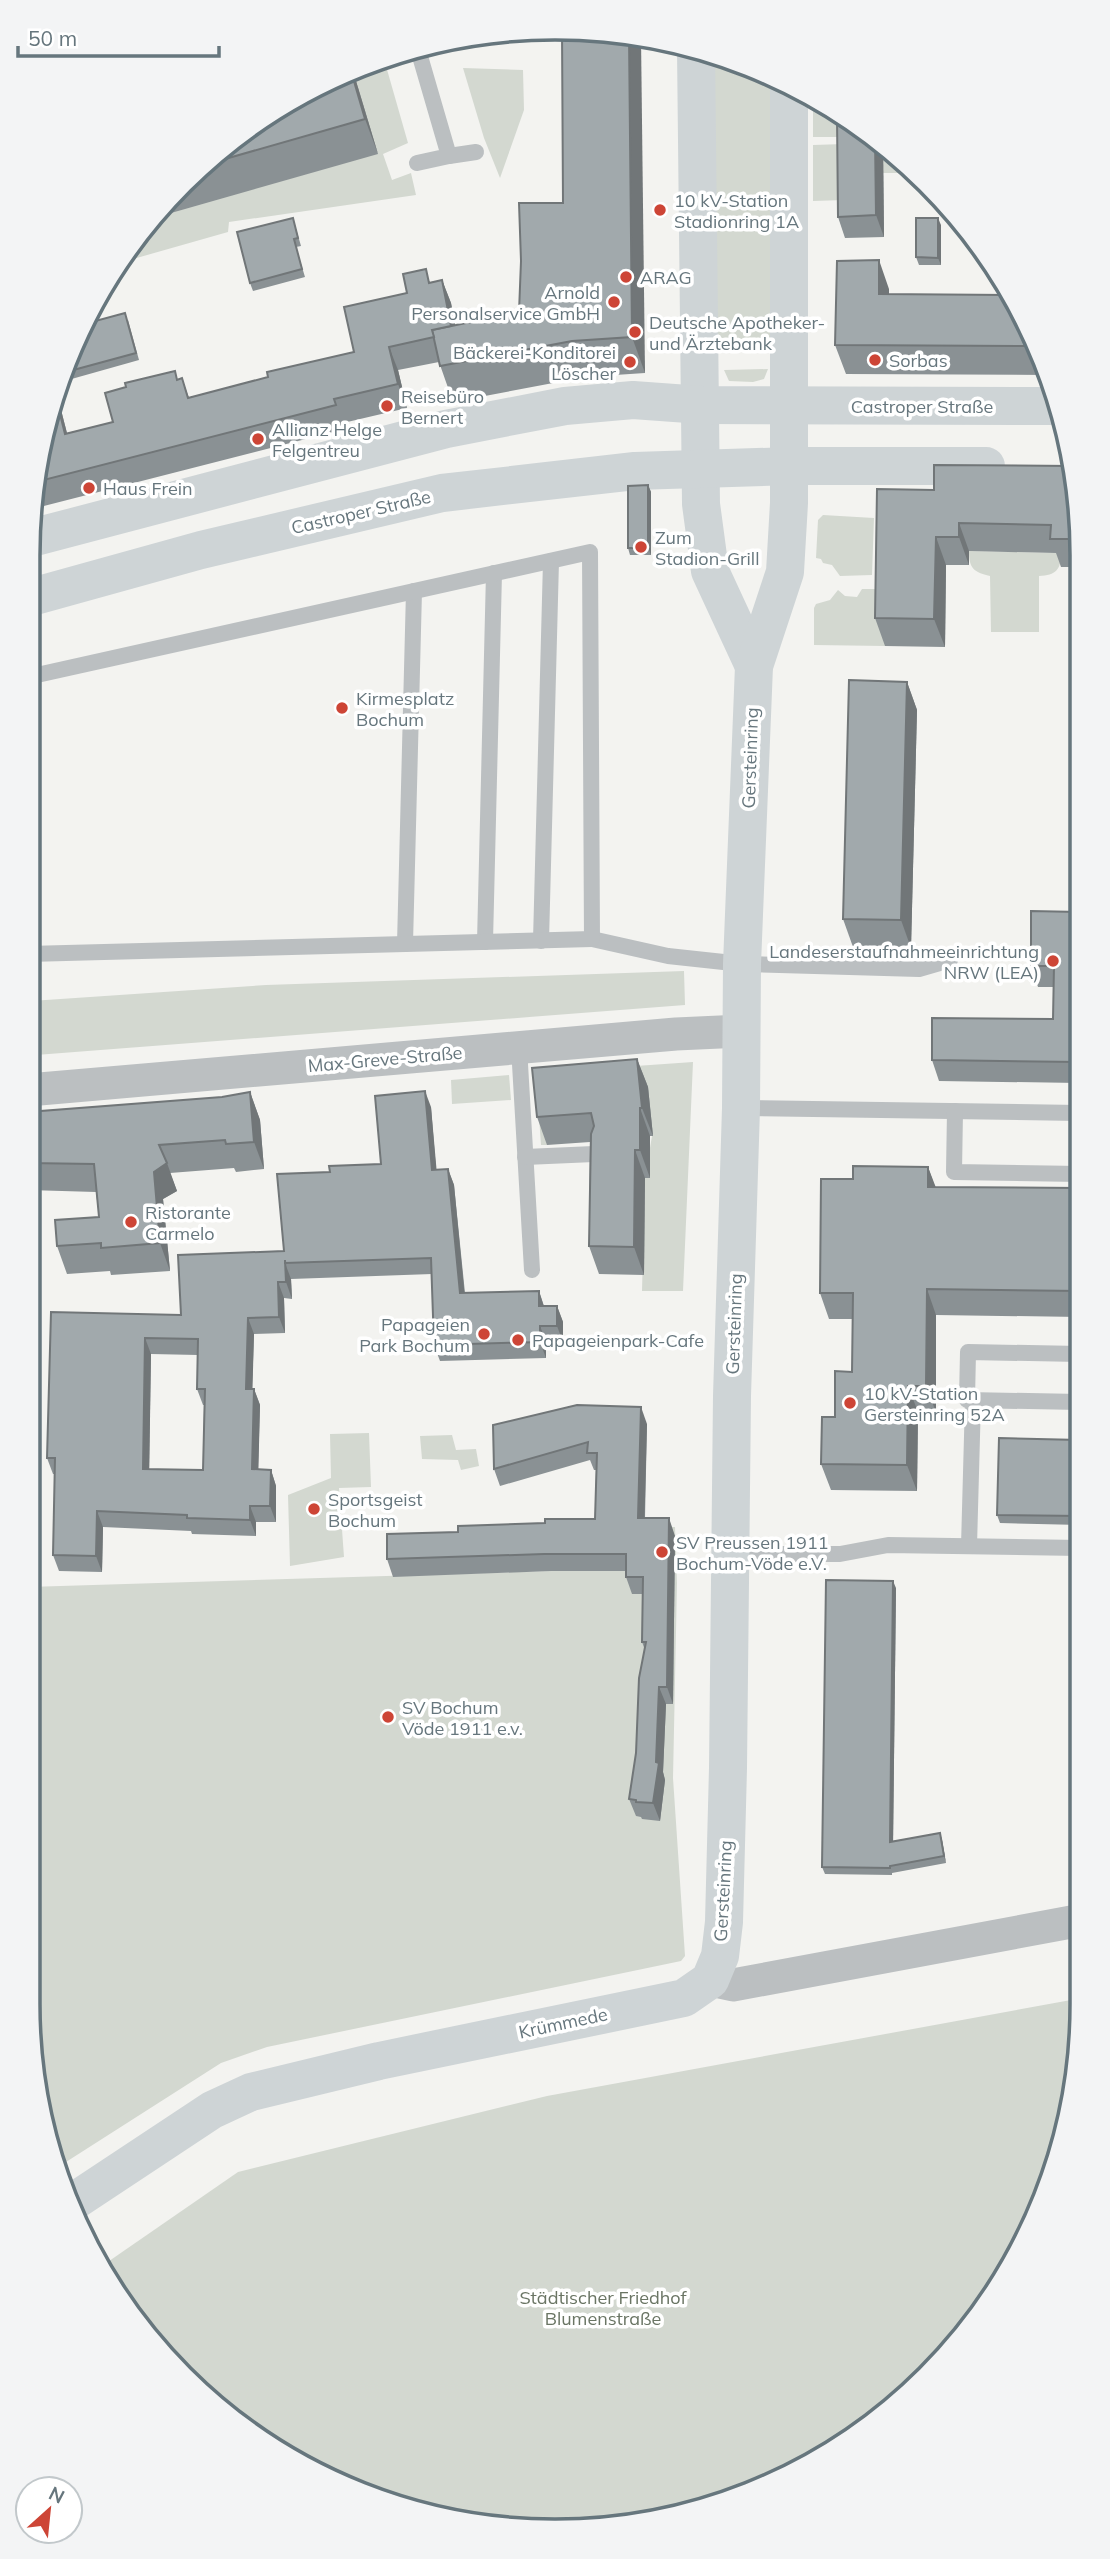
<svg xmlns="http://www.w3.org/2000/svg" width="1110" height="2559" viewBox="0 0 1110 2559" font-family="Mulish,sans-serif">
  <rect width="100%" height="100%" fill="#f3f3f0"/>
  <g fill="#d3d8d0">
    <path d="M705,52L725,56L776,84L774,349L717,350Z"/>
    <path d="M384,59L408,143L383,154L392,180L411,173L416,195L229,222L228,232L119,263L159,207L235,137L322,82Z"/>
    <path d="M463,68L523,70L524,110L500,178L484,138Z"/>
    <path d="M813,103L844,120V137H813Z"/>
    <path d="M844,144V200L813,201V145Z"/>
    <path d="M883,144L912,173H883Z"/>
    <path d="M768,369L764,379L753,382L729,381L724,370Z"/>
    <path d="M823,515L874,518L872,575L840,576L832,565L823,563L821,559L816,558L818,520Z"/>
    <path d="M969,551L1061,553C1061,570 1056,575 1039,576V632H991L990,576C974,572 969,569 969,551Z"/>
    <path d="M862,589H886L885,646L814,645V608L816,604L830,600L838,590L845,596L857,597Z"/>
    <path d="M684,971L685,1005L36,1055L31,1001L266,985Z"/>
    <path d="M693,1062L683,1291H642L645,1178L652,1136L543,1096L547,1145H541L536,1073Z"/>
    <path d="M509,1075L511,1100L452,1104L451,1080Z"/>
    <path d="M369,1433L371,1487L339,1488L344,1557L290,1566L288,1495L331,1478L330,1434Z"/>
    <path d="M452,1435L456,1450L476,1449L479,1466L461,1470L458,1460L422,1459L420,1436Z"/>
    <path d="M552,1526L675,1527L677,1583L673,1778L685,1956L681,1961L267,2047L221,2063L55,2169L28,2004V1587L549,1571Z"/>
    <path d="M1082,1998L1054,2174L1012,2267L951,2351L818,2461L724,2503L624,2526L453,2521L292,2461L159,2351L99,2268L238,2172L547,2096Z"/>
  </g>
  <g fill="none" stroke-linecap="round" stroke-linejoin="round">
    <g stroke="#bbbfc1" stroke-width="16">
      <path d="M449,156L476,152"/>
      <path d="M417,163L449,156L417,46"/>
      <path d="M592,939L668,956L742,964L919,969L950,960"/>
      <path d="M541,941L551,561"/>
      <path d="M485,942L494,573"/>
      <path d="M405,944L414,591"/>
      <path d="M28,954L592,939L590,552L28,677"/>
      <path d="M519,1047L532,1270"/>
      <path d="M741,1108L1079,1113"/>
      <path d="M955,1111L954,1172L1080,1174"/>
      <path d="M525,1157L594,1154"/>
      <path d="M1080,1354L968,1352L967,1400L1080,1402"/>
      <path d="M969,1546L973,1400"/>
      <path d="M730,1554H840L888,1545L1081,1548"/>
    </g>
    <g stroke="#bbbfc1" stroke-width="33">
      <path d="M28,1090L676,1034L742,1031"/>
      <path d="M710,1980L733,1985L1082,1920"/>
    </g>
    <g stroke="#ced4d6" stroke-width="38">
      <path d="M696,49L701,504L710,571L754,666"/>
      <path d="M31,538L446,429L565,406L633,400L702,405L1056,406"/>
      <path d="M28,598L201,550L442,493L635,471L791,466H986"/>
      <path d="M70,2204L212,2110L251,2092L379,2061L684,1998L710,1980L720,1956L724,1922L728,1768L732,1396L741,1108L742,964L754,666L785,572L789,503V90"/>
    </g>
  </g>
  <g fill="#8a9194" fill-rule="evenodd">
    <path d="M521,29L624,33L645,373L585,377L453,402L439,362L398,370L407,408L343,423L345,429L36,508L55,392L60,406L67,433L113,422L178,379L182,378L189,398L268,377L354,352L407,293L431,282L442,280L451,303L455,325L519,312L563,203L562,36L474,37Z"/>
    <path d="M353,71L378,154L150,219L159,207L234,137L313,91Z"/>
    <path d="M875,137L883,144L884,237L845,238L838,217Z"/>
    <path d="M293,218L301,246L296,247L305,277L253,291L250,283Z"/>
    <path d="M941,225V265H919L916,257Z"/>
    <path d="M889,289V294L1008,295L1042,353L1048,375L846,374L835,345Z"/>
    <path d="M128,320L139,360L68,380L64,367Z"/>
    <path d="M648,485L651,492V555H630L628,548Z"/>
    <path d="M1077,486L1078,636L1073,622L1074,567H1061L1056,553L969,551V565H946L945,647L885,646L875,618L934,490Z"/>
    <path d="M907,682L917,710L911,948L853,947L843,919Z"/>
    <path d="M1079,912V1083L939,1081L932,1060L1053,1019L1054,987H1038L1031,966Z"/>
    <path d="M637,1059L648,1087L653,1136H650V1178H645L644,1275L599,1274L589,1246L590,1142L547,1145L537,1117Z"/>
    <path d="M250,1092L260,1120L264,1169L236,1172L234,1168L170,1173L177,1191L163,1199L170,1271L111,1275L110,1271L67,1274L57,1246L99,1217L96,1192L28,1190V1112L222,1097Z"/>
    <path d="M431,1107L436,1169H448L454,1185L465,1293L539,1291L544,1306H557L563,1322V1342H546V1358L440,1361L434,1345L432,1274L291,1279L292,1299L284,1298L285,1333L254,1334L252,1389H254L260,1405L258,1469L271,1470L276,1486V1522H256V1536L192,1534L191,1531L103,1527L102,1572L59,1571L53,1555L55,1474H53L47,1458L51,1312L181,1315L284,1251L330,1172L381,1164ZM151,1354L198,1355L197,1389L203,1405H204L203,1470L149,1469Z"/>
    <path d="M928,1167L935,1187L1080,1188V1317L936,1315V1412H918L917,1491L831,1490L821,1464L835,1417L852,1372V1319H829L820,1293L853,1179Z"/>
    <path d="M647,1424L645,1518L675,1536L673,1704H666L663,1772L665,1780L660,1821L642,1819L641,1817L636,1816L629,1799L636,1753L645,1650L642,1642L643,1594H632L626,1577V1571H551L393,1577L387,1559L458,1532L595,1519L596,1470H594L590,1460L500,1486L494,1469Z"/>
    <path d="M1080,1440L1081,1525L1000,1523L997,1515Z"/>
    <path d="M896,1588L893,1841L940,1833L942,1840L946,1863L892,1873V1875L825,1874L822,1867Z"/>
  </g>
  <g fill="#717678">
    <path d="M629,34L641,37L645,373L632,337Z"/>
    <path d="M351,71H353L378,154L365,119Z"/>
    <path d="M875,137L883,144L884,237L876,215Z"/>
    <path d="M938,218L941,225V265L938,258Z"/>
    <path d="M879,260L889,289V323L879,294Z"/>
    <path d="M442,280L451,303L461,357L452,333Z"/>
    <path d="M389,347L398,370L407,408L398,384Z"/>
    <path d="M55,392L60,406L73,457L65,434L55,394Z"/>
    <path d="M648,485L651,492V555L648,548Z"/>
    <path d="M959,523L969,551V565L959,537Z"/>
    <path d="M936,537L946,565L945,647L934,619Z"/>
    <path d="M907,682L917,710L911,948L901,920Z"/>
    <path d="M637,1059L648,1087L653,1136L642,1108Z"/>
    <path d="M425,1091L431,1107L438,1186L432,1170Z"/>
    <path d="M250,1092L260,1120L264,1169L254,1142Z"/>
    <path d="M640,1108L650,1136V1178L640,1150Z"/>
    <path d="M635,1150L645,1178L644,1275L634,1247Z"/>
    <path d="M167,1163L177,1191L163,1199L170,1271L160,1243L154,1172Z"/>
    <path d="M928,1167L938,1193L928,1187Z"/>
    <path d="M448,1169L454,1185L466,1309L460,1293Z"/>
    <path d="M285,1263L291,1279L292,1299L286,1282Z"/>
    <path d="M278,1282L284,1298L285,1333L279,1317Z"/>
    <path d="M927,1289L936,1315V1412L926,1386Z"/>
    <path d="M539,1291L544,1307L539,1306Z"/>
    <path d="M557,1306L563,1322V1342L557,1326Z"/>
    <path d="M248,1318L254,1334L252,1405L246,1389Z"/>
    <path d="M540,1326L546,1342V1358L540,1342Z"/>
    <path d="M145,1338L151,1354L149,1485L143,1469Z"/>
    <path d="M908,1386L918,1412L917,1491L907,1465Z"/>
    <path d="M254,1389L260,1405L258,1485L252,1469Z"/>
    <path d="M641,1407L647,1424L644,1536L638,1518Z"/>
    <path d="M271,1470L276,1486V1522L270,1506Z"/>
    <path d="M250,1506L256,1522V1536L250,1520Z"/>
    <path d="M97,1511L103,1527L102,1572L96,1556Z"/>
    <path d="M669,1518L675,1536L673,1704L667,1687Z"/>
    <path d="M893,1581L896,1588L893,1849L890,1842Z"/>
    <path d="M659,1687L666,1704L663,1772L665,1780L660,1821L653,1803Z"/>
    <path d="M940,1833L942,1840L946,1863L944,1856Z"/>
  </g>
  <g fill="#a1a9ac" stroke="#717678" stroke-width="2" fill-rule="evenodd">
    <path d="M562,30L629,34L632,337L572,341L440,366L432,330L519,312L521,261L519,203H563Z"/>
    <path d="M351,71L365,119L204,165L234,137L305,93L313,91L312,88L322,82Z"/>
    <path d="M837,116L875,137L876,215L838,217Z"/>
    <path d="M293,218L298,238L294,239L302,269L250,283L237,232Z"/>
    <path d="M916,218H938V258L916,257Z"/>
    <path d="M879,260V294L1008,295L1038,346L835,345L837,261Z"/>
    <path d="M426,269L429,283L442,280L451,326L432,330L434,337L389,347L398,384L334,399L336,405L40,481L55,394L65,434L113,422L105,393L126,387L125,383L175,371L177,380L182,378L188,398L268,377L267,372L354,352L344,307L407,293L403,274Z"/>
    <path d="M125,313L136,353L66,372L64,367L84,324Z"/>
    <path d="M934,465L1072,466L1077,486L1078,622H1073L1074,539H1050L1051,525L959,523V537H936L934,619L875,618L877,489L934,490Z"/>
    <path d="M648,485V548H628V486Z"/>
    <path d="M849,680L907,682L901,920L843,919Z"/>
    <path d="M1031,911L1079,912V1062L932,1060V1018L1053,1019L1054,966H1031Z"/>
    <path d="M637,1059L642,1108H640V1150H635L634,1247L589,1246L591,1134L594,1126L591,1113L537,1117L532,1068Z"/>
    <path d="M425,1091L432,1170L448,1169L460,1293L539,1291V1306H557V1326H540V1342L434,1345L431,1258L285,1263V1260L286,1282H278L279,1317L248,1318L246,1389H254L252,1469L271,1470L270,1506H250V1520L187,1518V1515L97,1511L96,1556L53,1555L55,1458H47L51,1312L181,1315L178,1255L284,1251L277,1174L330,1172L329,1166L381,1164L375,1096ZM145,1338L198,1339L197,1389H205L203,1470L143,1469Z"/>
    <path d="M250,1092L254,1142L226,1144L225,1140L159,1145L167,1163L154,1172L160,1243L101,1248V1243L57,1246L55,1220L99,1217L94,1164L28,1163V1112L222,1097Z"/>
    <path d="M853,1166L928,1167V1187L1080,1188V1291L927,1289L926,1386H908L907,1465L821,1464L822,1417H835V1371L852,1372L853,1293H820L821,1179H853Z"/>
    <path d="M577,1405L641,1407L638,1518H669L667,1687H659L656,1762L659,1763L653,1803L636,1802V1800L629,1799L636,1753L639,1678L646,1642H642L643,1577H626V1554H544L387,1559V1534L458,1532V1526L545,1523V1519H595L597,1453H587L588,1442L494,1469L493,1425Z"/>
    <path d="M999,1438L1080,1440L1081,1516L997,1515Z"/>
    <path d="M826,1580L893,1581L890,1842L940,1833L944,1856L890,1866V1868L822,1867Z"/>
  </g>
  <g fill="#cd4536" stroke="#fff" stroke-width="2.5">
    <circle cx="660" cy="210" r="7"/>
    <circle cx="626" cy="277" r="7"/>
    <circle cx="614" cy="302" r="7"/>
    <circle cx="635" cy="332" r="7"/>
    <circle cx="875" cy="360" r="7"/>
    <circle cx="630" cy="362" r="7"/>
    <circle cx="387" cy="406" r="7"/>
    <circle cx="258" cy="439" r="7"/>
    <circle cx="89" cy="488" r="7"/>
    <circle cx="641" cy="547" r="7"/>
    <circle cx="342" cy="708" r="7"/>
    <circle cx="1053" cy="961" r="7"/>
    <circle cx="131" cy="1222" r="7"/>
    <circle cx="484" cy="1334" r="7"/>
    <circle cx="518" cy="1340" r="7"/>
    <circle cx="850" cy="1403" r="7"/>
    <circle cx="314" cy="1509" r="7"/>
    <circle cx="662" cy="1552" r="7"/>
    <circle cx="388" cy="1717" r="7"/>
  </g>
  <g text-anchor="middle" dominant-baseline="central" stroke-width="7" stroke-linejoin="round" paint-order="stroke">
    <g font-size="18" fill="#66767d" stroke="#fff" text-anchor="start">
      <text x="674" y="200">10 kV-Station<tspan x="674" dy="21">Stadionring 1A</tspan></text>
      <text x="640" y="277">ARAG</text>
      <text x="600" y="292" text-anchor="end">Arnold<tspan x="600" dy="21">Personalservice GmbH</tspan></text>
      <text x="649" y="322">Deutsche Apotheker-<tspan x="649" dy="21">und Ärztebank</tspan></text>
      <text x="616" y="352" text-anchor="end">Bäckerei-Konditorei<tspan x="616" dy="21">Löscher</tspan></text>
      <text x="889" y="360">Sorbas</text>
      <text x="401" y="396">Reisebüro<tspan x="401" dy="21">Bernert</tspan></text>
      <text x="272" y="429">Allianz Helge<tspan x="272" dy="21">Felgentreu</tspan></text>
      <text x="103" y="488">Haus Frein</text>
      <text x="655" y="537">Zum<tspan x="655" dy="21">Stadion-Grill</tspan></text>
      <text x="356" y="698">Kirmesplatz<tspan x="356" dy="21">Bochum</tspan></text>
      <text x="1039" y="951" text-anchor="end">Landeserstaufnahmeeinrichtung<tspan x="1039" dy="21">NRW (LEA)</tspan></text>
      <text x="145" y="1212">Ristorante<tspan x="145" dy="21">Carmelo</tspan></text>
      <text x="470" y="1324" text-anchor="end">Papageien<tspan x="470" dy="21">Park Bochum</tspan></text>
      <text x="532" y="1340">Papageienpark-Cafe</text>
      <text x="864" y="1393">10 kV-Station<tspan x="864" dy="21">Gersteinring 52A</tspan></text>
      <text x="328" y="1499">Sportsgeist<tspan x="328" dy="21">Bochum</tspan></text>
      <text x="676" y="1542">SV Preussen 1911<tspan x="676" dy="21">Bochum-Vöde e.V.</tspan></text>
      <text x="402" y="1707">SV Bochum<tspan x="402" dy="21">Vöde 1911 e.v.</tspan></text>
    </g>
    <g font-size="18" fill="#66767d" stroke="#fff">
      <text x="922" y="406">Castroper Straße</text>
      <text transform="translate(361 512) rotate(-13)">Castroper Straße</text>
      <text transform="translate(750 758) rotate(-88)">Gersteinring</text>
      <text transform="translate(385 1059) rotate(-5)">Max-Greve-Straße</text>
      <text transform="translate(734 1324) rotate(-88)">Gersteinring</text>
      <text transform="translate(723 1891) rotate(-87)">Gersteinring</text>
      <text transform="translate(563 2023) rotate(-12)">Krümmede</text>
    </g>
    <g font-size="18" fill="#6a7564" stroke="#fff">
      <text x="603" y="2297">Städtischer Friedhof<tspan x="603" dy="21">Blumenstraße</tspan></text>
    </g>
  </g>
  <path d="M0 0H1110V2559H0ZM555 40H555A515 515 0 0 1 1070 555V2004A515 515 0 0 1 555 2519H555A515 515 0 0 1 40 2004V555A515 515 0 0 1 555 40Z" fill="#f3f4f5" fill-rule="evenodd"/>
  <path fill="none" stroke="#66767d" stroke-width="3.5" d="M555 40H555A515 515 0 0 1 1070 555V2004A515 515 0 0 1 555 2519H555A515 515 0 0 1 40 2004V555A515 515 0 0 1 555 40Z"/>
  <g transform="translate(49 2510) rotate(27)"><circle r="33" fill="#ffffff" stroke="#c2c8cb" stroke-width="2"/>
  <path d="M0-5L12 26L0 18L-12 26Z" fill="#cd4536"/>
  <text y="-10" font-size="19" font-weight="bold" text-anchor="middle" fill="#66767d">N</text>
  </g>
  <path d="M18 46v10h201v-10" fill="none" stroke="#66767d" stroke-width="3.5"/>
  <text x="28" y="46" font-size="21" fill="#66767d" stroke="#ffffff" stroke-width="5" paint-order="stroke">50 m</text>
</svg>
